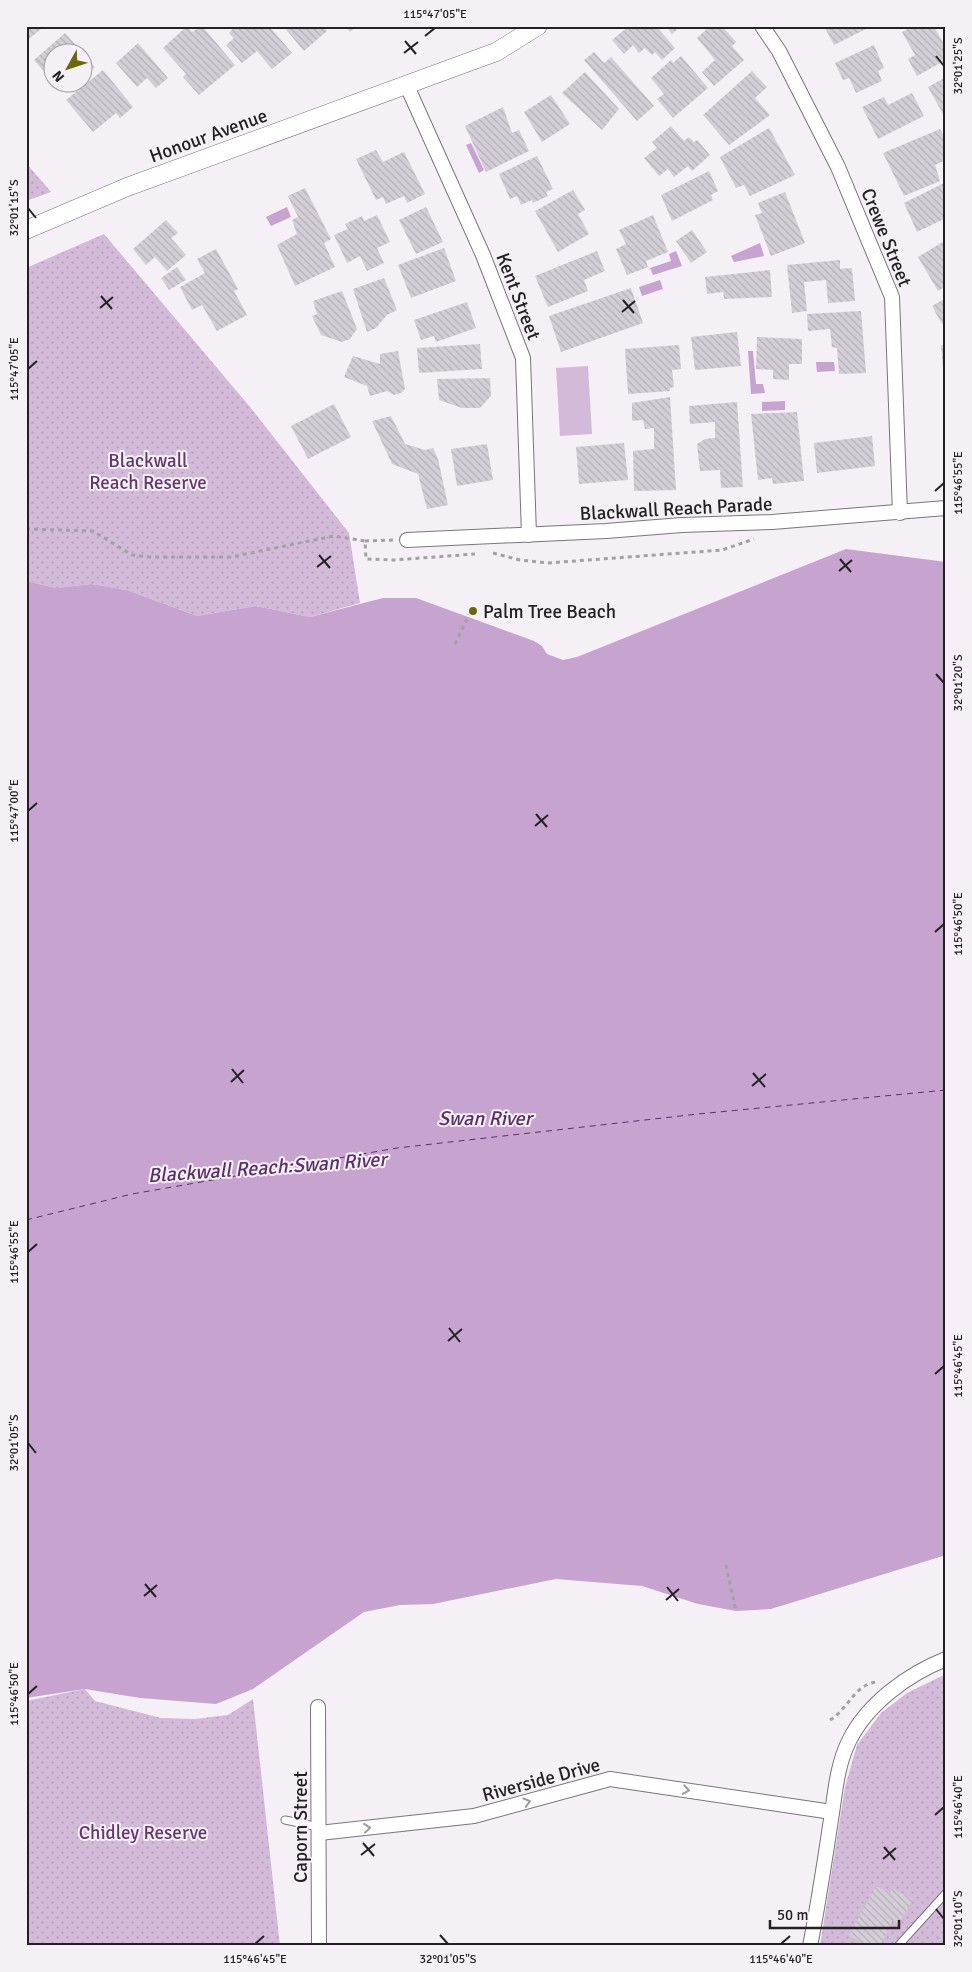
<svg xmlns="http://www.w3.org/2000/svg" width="972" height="1972" viewBox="0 0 972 1972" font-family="Signika,sans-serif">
  <defs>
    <pattern id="green-dots" width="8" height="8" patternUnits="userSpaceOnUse" patternTransform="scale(1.25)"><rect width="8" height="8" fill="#d3bad9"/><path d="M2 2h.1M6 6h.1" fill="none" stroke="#b5a0ba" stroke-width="1.8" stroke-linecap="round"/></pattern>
    <pattern id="building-back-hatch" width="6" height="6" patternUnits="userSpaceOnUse" patternTransform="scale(1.25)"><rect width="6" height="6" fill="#d4ced6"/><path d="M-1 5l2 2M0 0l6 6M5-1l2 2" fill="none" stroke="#b6b1b7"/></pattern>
  </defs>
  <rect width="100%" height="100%" fill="#f5eff6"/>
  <g fill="url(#green-dots)">
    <polygon points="26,163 51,192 26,201"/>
    <polygon points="104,234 250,407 349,533 360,603 310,617 256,606 197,616 127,590 91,584 56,588 26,581 26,268"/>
    <polygon points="946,1674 946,1946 820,1946 845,1787 857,1745 881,1713 907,1693"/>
    <polygon points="85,1689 95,1701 161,1718 195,1719 228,1715 253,1699 280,1946 26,1946 26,1701"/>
  </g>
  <polygon fill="#d3bad9" points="588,366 592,434 560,436 556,368"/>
  <g fill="#c7a3d0">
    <polygon points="471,143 484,170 479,173 466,145"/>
    <polygon points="287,207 291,217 271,226 266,217"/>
    <polygon points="760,243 764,256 734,262 731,256"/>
    <polygon points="676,251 682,266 653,275 650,268 671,261 669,254"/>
    <polygon points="660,280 663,289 642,296 639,287"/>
    <polygon points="748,351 753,351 756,384 763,384 765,393 751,394"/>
    <polygon points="816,362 834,362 835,371 817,372"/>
    <polygon points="785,401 785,410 762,411 762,402"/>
    <polygon points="846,549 946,562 946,1555 771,1609 736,1611 698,1604 642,1586 556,1579 433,1604 400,1605 364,1612 253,1689 216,1704 140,1698 85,1689 26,1698 26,581 56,588 91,584 127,590 197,616 256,606 310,617 383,598 416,598 534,641 542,646 547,654 563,660 577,657"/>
  </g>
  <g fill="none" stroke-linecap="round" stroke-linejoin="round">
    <polyline stroke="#5b2f67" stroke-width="1" stroke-dasharray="6 5" stroke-linecap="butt" points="26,1220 132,1194 397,1148 698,1114 946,1090"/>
  </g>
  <g fill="url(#building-back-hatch)">
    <polygon points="26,26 45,26 26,41"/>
    <polygon points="187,26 192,32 202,26 235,65 199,95 183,77 186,74 163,48"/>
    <polygon points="235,26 269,26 292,53 272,69 257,51 242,63 226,45 234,38 229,33"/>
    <polygon points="283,26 323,26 327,31 304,51"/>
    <polygon points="345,26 356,26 350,32"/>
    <polygon points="629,26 656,26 675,48 662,60 655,52 652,55 645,48 639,53 633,45 624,54 612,40"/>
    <polygon points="666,26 681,26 672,34"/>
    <polygon points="710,26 722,26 736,42 732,46 744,60 714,86 702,72 715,60 697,38"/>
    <polygon points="824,26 864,26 866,29 834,45"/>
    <polygon points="913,26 934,26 946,48 946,60 917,76 908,59 915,55 902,32"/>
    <polygon points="65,33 82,52 52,52 52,81 34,60"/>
    <polygon points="138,43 168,78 156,88 147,78 137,87 116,63"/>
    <polygon points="874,45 884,68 878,71 882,81 856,93 849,78 843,80 835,63"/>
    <polygon points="594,52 604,63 611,57 654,106 637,121 584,60"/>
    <polygon points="82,53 95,67 82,78"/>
    <polygon points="681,56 708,88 673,118 657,99 664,94 651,78 671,60 673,63"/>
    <polygon points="103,70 133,107 120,118 116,113 93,132 66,100"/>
    <polygon points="752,71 767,87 755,98 770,115 729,145 703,115"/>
    <polygon points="585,72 619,109 602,130 562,93"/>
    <polygon points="946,77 946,113 943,114 928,87"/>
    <polygon points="912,93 924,116 878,139 862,107 884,97 888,105"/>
    <polygon points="551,95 570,124 542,142 524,112"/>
    <polygon points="503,107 512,133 519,130 529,151 486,172 465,126"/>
    <polygon points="671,126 684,141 689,137 694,142 697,140 710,155 692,171 688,166 674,177 668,169 659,176 644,158 657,148 652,142"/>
    <polygon points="769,128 795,175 750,196 744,185 736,188 720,157"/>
    <polygon points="940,129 946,140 946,160 935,165 940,181 904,196 883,153"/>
    <polygon points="376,150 383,162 404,152 425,194 407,203 404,196 386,204 383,197 376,200 356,159"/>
    <polygon points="537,156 553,189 546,192 548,196 533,203 532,200 521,205 517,196 510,199 499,174"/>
    <polygon points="709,171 718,191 711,195 713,200 672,221 661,195"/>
    <polygon points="946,182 946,218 917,232 904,203"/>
    <polygon points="305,188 331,239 324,243 335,267 295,286 277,245 297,234 292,220 298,217 288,196"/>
    <polygon points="573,190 585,210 578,214 589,234 558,252 535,211"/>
    <polygon points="785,192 805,243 771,256 755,215 762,213 758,203"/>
    <polygon points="426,207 443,242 416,254 399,220"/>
    <polygon points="377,215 390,242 377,248 384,263 367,271 360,256 347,263 334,235 348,229 345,224 362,216 364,221"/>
    <polygon points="653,215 668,252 646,261 648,267 627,275 616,249 626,244 619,230"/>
    <polygon points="166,220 178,233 171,238 186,255 167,271 155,257 146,265 133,249"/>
    <polygon points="692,230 707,252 691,263 676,241"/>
    <polygon points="946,240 946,286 938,291 918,257"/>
    <polygon points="444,248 456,281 411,298 398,265"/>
    <polygon points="216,249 238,289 234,291 247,315 217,331 202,305 192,310 180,287 205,273 197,259"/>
    <polygon points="597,251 605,271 584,280 588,291 548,307 535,276"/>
    <polygon points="840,260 840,269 852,268 855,301 828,303 826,280 804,282 807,311 792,313 787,265"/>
    <polygon points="177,267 186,280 169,290 161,278"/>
    <polygon points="770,270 772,297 724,299 723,292 707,294 705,277"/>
    <polygon points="384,278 397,310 387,315 376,328 367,332 353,289"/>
    <polygon points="631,288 643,323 561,352 549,316"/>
    <polygon points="342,291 357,329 350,339 342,342 321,335 312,316 317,314 313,301"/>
    <polygon points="946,298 946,322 942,324 932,306"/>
    <polygon points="467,302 476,328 436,342 434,336 421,340 414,320"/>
    <polygon points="861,311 866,373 839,374 837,348 832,347 830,329 808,331 807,314"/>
    <polygon points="737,332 741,366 695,370 691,337"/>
    <polygon points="757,337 802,339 802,364 789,364 789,380 773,379 773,370 756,369"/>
    <polygon points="480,344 482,369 419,373 417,348"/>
    <polygon points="679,345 681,369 672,370 674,387 670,388 670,391 628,394 625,349"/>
    <polygon points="941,345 946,345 946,373 943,369"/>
    <polygon points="398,351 405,389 401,393 394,395 387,391 370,396 367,386 344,377 353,356 380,364 380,354"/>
    <polygon points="490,378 491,396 480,408 462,408 439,400 437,379"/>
    <polygon points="670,397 676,490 634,491 633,451 654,449 654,428 645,429 643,420 632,421 632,403"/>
    <polygon points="737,402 743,487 721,488 720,470 700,471 697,444 705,439 715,438 715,422 690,424 689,406"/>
    <polygon points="334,404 351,437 308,459 291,426"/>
    <polygon points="797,412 804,481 773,484 772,478 758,480 751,414"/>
    <polygon points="391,416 405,444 425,450 433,448 438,459 448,505 427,509 418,474 392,464 372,421"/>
    <polygon points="872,436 875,466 817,473 814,443"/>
    <polygon points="624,443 628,480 579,484 576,447"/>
    <polygon points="487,444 493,480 457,486 451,449"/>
    <polygon points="876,1886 890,1893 892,1888 913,1899 899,1924 893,1920 880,1946 868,1946 849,1935"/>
  </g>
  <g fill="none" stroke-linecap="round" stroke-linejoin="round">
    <g stroke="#7a757b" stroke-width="9">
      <g id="service">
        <polyline points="285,1820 319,1827"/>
        <polyline points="898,1946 946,1893"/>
      </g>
    </g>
    <g stroke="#7a757b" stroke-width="16">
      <g id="minor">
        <polyline points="762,26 779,51 838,167 892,297 900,513"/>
        <polyline points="407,86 483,255 523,358 529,535"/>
        <polyline points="407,540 606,531 682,525 772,522 946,508"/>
        <polyline points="318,1707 319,1946"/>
        <polyline points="319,1833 474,1816 610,1779 832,1812"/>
        <path d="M810,1946c8,-40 14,-80 20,-120 5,-29 6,-59 19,-85 18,-37 59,-67 97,-82"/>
      </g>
    </g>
    <g stroke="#7a757b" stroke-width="19">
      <polyline id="tertiary" points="26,230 127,187 496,52 538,26"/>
    </g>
    <g stroke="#a5a0a5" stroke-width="3" stroke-dasharray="4 4" stroke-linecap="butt">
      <polyline points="26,529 93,531 132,555 150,557 231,557 334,536 365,541 366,559 394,560 475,554"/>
      <polyline points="365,541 394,540"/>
      <polyline points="493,553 520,560 548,563 722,550 754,539"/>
      <polyline points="455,644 471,610"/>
      <polyline points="726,1565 736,1611"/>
      <path d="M830,1720c18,-10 25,-38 49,-38"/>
    </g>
    <use href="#service" stroke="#fff" stroke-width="7"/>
    <use href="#minor" stroke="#fff" stroke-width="14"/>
    <use href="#tertiary" stroke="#fff" stroke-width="18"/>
  </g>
  <defs><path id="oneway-chevron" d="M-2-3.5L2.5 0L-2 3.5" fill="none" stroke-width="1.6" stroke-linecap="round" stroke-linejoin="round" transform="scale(1.25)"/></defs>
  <g stroke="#9c9b9c">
    <use href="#oneway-chevron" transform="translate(686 1790) rotate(9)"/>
    <use href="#oneway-chevron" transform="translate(527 1802) rotate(-16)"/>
    <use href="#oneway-chevron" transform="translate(367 1828) rotate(-6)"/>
  </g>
  <path fill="none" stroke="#232123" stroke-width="2" d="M425,36l10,-8M405,41l11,13M404,53l14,-11M936,56l8,10M28,208l8,10M101,296l11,13M623,300l11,13M100,308l13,-11M622,312l13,-11M28,369l9,-8M935,491l9,-8M319,555l11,13M840,559l11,13M317,567l14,-11M839,571l13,-11M936,674l8,9M28,811l9,-8M536,814l11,13M535,826l13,-11M935,932l9,-8M232,1069l11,14M753,1073l12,14M231,1082l13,-12M752,1086l14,-12M28,1252l9,-8M449,1328l11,14M448,1341l14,-12M935,1374l9,-8M28,1443l8,10M145,1584l11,13M667,1587l11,14M144,1596l13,-11M666,1600l13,-11M28,1694l9,-8M935,1815l9,-8M363,1843l11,13M884,1847l11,13M361,1855l14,-11M883,1859l13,-11M936,1909l8,10M440,1935l8,9M255,1944l9,-8M781,1944l9,-8"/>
  <circle fill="#6a6905" stroke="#f5eff6" stroke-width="2" cx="473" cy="611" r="5"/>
  <g text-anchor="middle" stroke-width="4" stroke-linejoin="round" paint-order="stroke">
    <g font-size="19" fill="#232123" stroke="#f5eff6">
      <text transform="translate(208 135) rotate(-20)" y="7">Honour Avenue</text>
      <text transform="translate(887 237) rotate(68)" y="7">Crewe Street</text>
      <text transform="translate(519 296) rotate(69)" y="7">Kent Street</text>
      <text transform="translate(676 508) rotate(-3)" y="7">Blackwall Reach Parade</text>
      <text transform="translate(541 1779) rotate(-15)" y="7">Riverside Drive</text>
      <text transform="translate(300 1827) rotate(-90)" y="7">Caporn Street</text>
    </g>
    <g font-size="19" fill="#64376f" stroke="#f5eff6">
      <text x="148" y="467">Blackwall<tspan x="148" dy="22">Reach Reserve</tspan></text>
      <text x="143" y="1839">Chidley Reserve</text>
    </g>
    <g font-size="19" fill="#232123" stroke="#f5eff6" text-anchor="start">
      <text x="483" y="618">Palm Tree Beach</text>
    </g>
    <g font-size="20" font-style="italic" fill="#5b2f67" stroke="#f5eff6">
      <text x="485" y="1125">Swan River</text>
      <text transform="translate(267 1167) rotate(-4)" y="7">Blackwall Reach:Swan River</text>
    </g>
  </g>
  <rect width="972" height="1972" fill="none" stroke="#f5eff6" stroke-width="55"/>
  <g transform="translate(68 68) rotate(230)"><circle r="24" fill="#f5eff6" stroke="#a19da2"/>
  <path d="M0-4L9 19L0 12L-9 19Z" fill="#6a6905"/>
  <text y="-8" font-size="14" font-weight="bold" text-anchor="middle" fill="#232123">N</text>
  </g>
  <path d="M770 1920v8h129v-8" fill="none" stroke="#232123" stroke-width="2.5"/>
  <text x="777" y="1920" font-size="15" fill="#232123" stroke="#f5eff6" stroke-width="4" paint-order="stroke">50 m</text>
  <rect x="28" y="28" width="916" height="1916" fill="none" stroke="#232123" stroke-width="2"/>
  <g font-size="12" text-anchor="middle" fill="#232123">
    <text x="435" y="18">115°47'05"E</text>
    <text transform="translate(958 66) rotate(-90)" y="4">32°01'25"S</text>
    <text transform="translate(14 208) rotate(-90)" y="4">32°01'15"S</text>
    <text transform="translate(14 369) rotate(-90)" y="4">115°47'05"E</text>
    <text transform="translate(958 483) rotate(-90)" y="4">115°46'55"E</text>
    <text transform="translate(958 683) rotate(-90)" y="4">32°01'20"S</text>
    <text transform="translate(14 811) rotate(-90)" y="4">115°47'00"E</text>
    <text transform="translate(958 924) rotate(-90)" y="4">115°46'50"E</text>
    <text transform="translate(14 1252) rotate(-90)" y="4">115°46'55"E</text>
    <text transform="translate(958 1366) rotate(-90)" y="4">115°46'45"E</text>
    <text transform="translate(14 1443) rotate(-90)" y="4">32°01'05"S</text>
    <text transform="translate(14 1694) rotate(-90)" y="4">115°46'50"E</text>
    <text transform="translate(958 1807) rotate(-90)" y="4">115°46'40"E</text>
    <text transform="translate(958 1919) rotate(-90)" y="4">32°01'10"S</text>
    <text x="255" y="1963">115°46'45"E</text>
    <text x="448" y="1963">32°01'05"S</text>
    <text x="781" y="1963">115°46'40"E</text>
  </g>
</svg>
